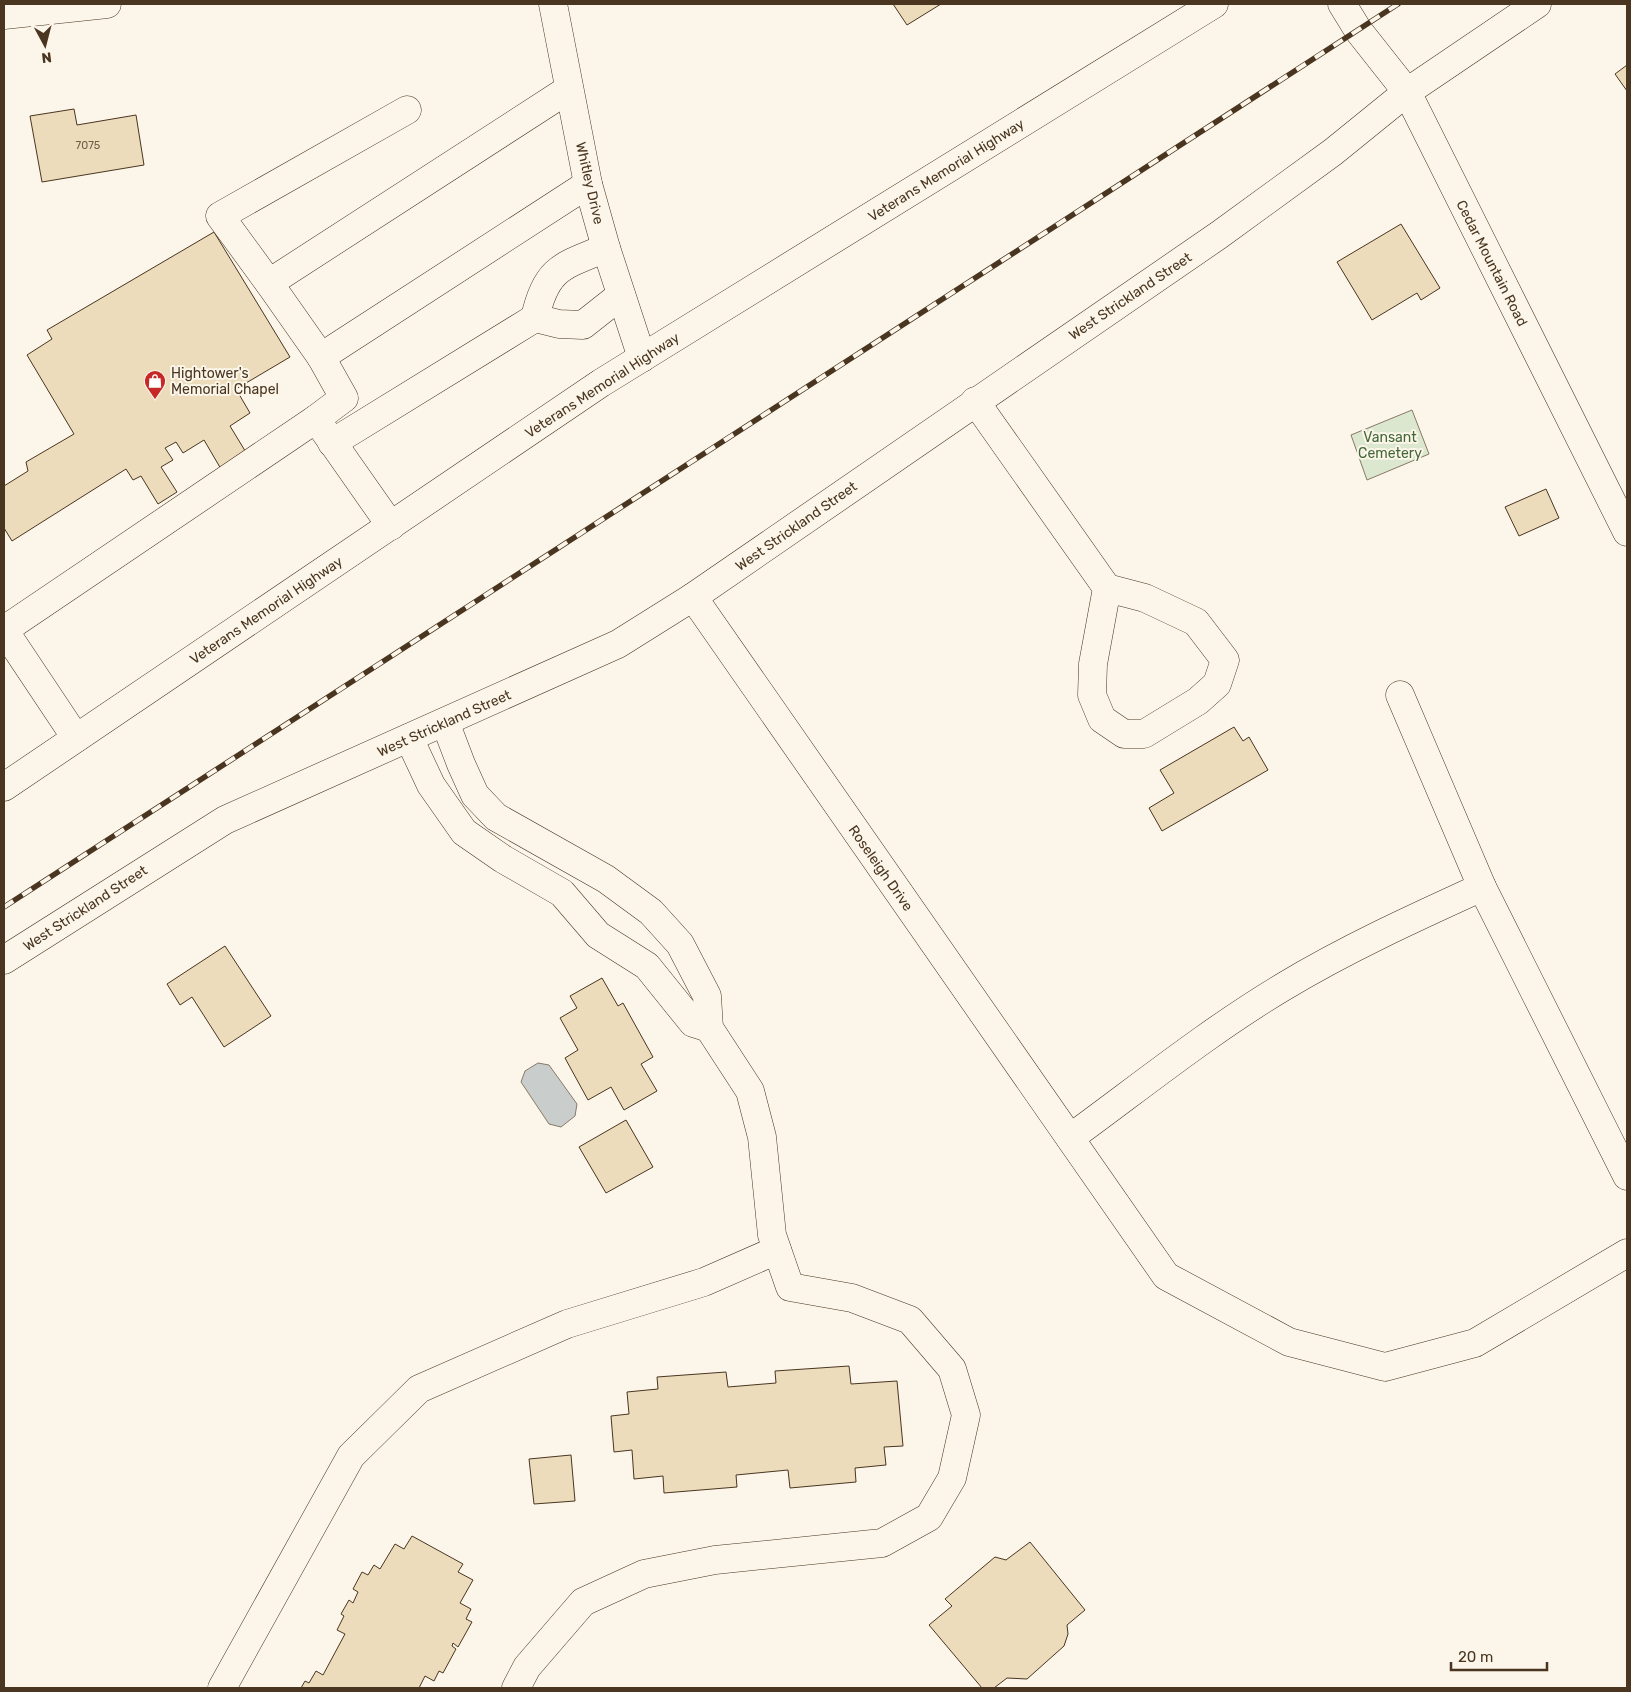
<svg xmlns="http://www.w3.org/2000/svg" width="1631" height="1692" viewBox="0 0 1631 1692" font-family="Rubik,sans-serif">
  <rect width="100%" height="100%" fill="#fbf6e9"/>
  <polygon fill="#dce7d0" stroke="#887966" points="1412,410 1429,454 1367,480 1351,435"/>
  <polygon fill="#c9cecd" stroke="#887966" points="538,1063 549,1065 577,1104 575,1116 561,1127 549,1124 521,1082 525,1071"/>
  <g fill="#ecdcbc" stroke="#4a3520">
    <polygon points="893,4 941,4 907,25"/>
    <polygon points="1627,65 1627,91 1615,74"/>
    <polygon points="74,109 77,125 136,115 144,165 42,182 30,116"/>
    <polygon points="1401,224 1440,288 1421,300 1417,293 1372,320 1337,262"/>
    <polygon points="214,232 290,357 236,389 250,413 230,426 247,454 221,469 204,440 183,453 176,442 165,448 173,460 161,467 177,492 158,504 141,476 133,480 126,469 12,541 4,528 4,486 28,471 26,462 74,434 27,355 52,339 47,330"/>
    <polygon points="1546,489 1559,518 1519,536 1505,507"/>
    <polygon points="1234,727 1243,741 1249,737 1268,770 1162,831 1149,808 1174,793 1160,770"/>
    <polygon points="225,946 271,1016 224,1047 192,997 180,1005 167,984"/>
    <polygon points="602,978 618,1006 623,1003 653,1057 641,1064 657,1091 624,1110 611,1087 588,1100 565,1058 578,1050 560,1018 577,1008 570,996"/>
    <polygon points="626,1120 653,1167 606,1193 579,1147"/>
    <polygon points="849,1366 851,1384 897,1381 903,1446 884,1447 886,1465 855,1468 856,1482 790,1488 788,1470 736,1475 737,1487 664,1493 663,1476 634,1479 632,1450 614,1452 611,1416 629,1414 627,1392 658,1389 657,1377 726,1372 728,1387 776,1383 775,1371"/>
    <polygon points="571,1455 575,1501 534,1504 529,1459"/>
    <polygon points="412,1536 463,1564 458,1572 473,1580 460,1603 471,1609 466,1619 472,1622 458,1647 453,1643 452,1646 456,1649 443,1673 439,1671 434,1681 425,1676 419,1688 301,1688 305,1681 309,1683 316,1671 323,1675 345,1634 337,1630 344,1616 341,1614 349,1600 353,1603 358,1592 353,1589 362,1572 368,1575 374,1565 380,1569 395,1544 404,1549"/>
    <polygon points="1030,1542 1085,1610 1067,1625 1068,1634 1064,1646 1027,1679 1007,1678 994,1688 982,1688 929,1625 952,1606 945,1599 995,1557 1006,1560"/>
  </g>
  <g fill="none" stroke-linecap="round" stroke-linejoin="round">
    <g stroke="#4a3520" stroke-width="29">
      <g id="minor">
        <polyline points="553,4 588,184 606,248 642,358"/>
        <polyline points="1342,4 1358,30 1407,92 1627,532"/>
        <polyline points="4,15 107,4"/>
        <polyline points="269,283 220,216 407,110"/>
        <path d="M535,318c11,-50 27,-52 71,-70"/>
        <polyline points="321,357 269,283 569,89"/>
        <polyline points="975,401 1107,588 1145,598 1196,622 1225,660 1217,684 1198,701 1144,734 1124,734 1102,719 1092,695 1093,664 1107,588"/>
        <polyline points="332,443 535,318 559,324 583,325 621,295"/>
        <polyline points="391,526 316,419 344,398 321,357 588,184"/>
        <polyline points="693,597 1166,1276 1289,1342 1385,1367 1475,1343 1627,1253"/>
        <polyline points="1400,695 1482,887 1627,1176"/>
        <polyline points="445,722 461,764 475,795 496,817 606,879 651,912 680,944 707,996 709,1028 750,1091 762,1137 772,1235 790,1287 852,1298 910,1320 952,1369 966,1415 952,1478 929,1517 882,1543 715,1560 644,1574 583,1602 527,1667 516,1688"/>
        <polyline points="76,738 4,630 316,419"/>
        <polyline points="409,738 431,785 464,832 503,859 562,893 598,935 647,966 693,1023 709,1028"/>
        <polyline points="4,960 225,820 618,644 693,597 1219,235 1333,152 1407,92 1537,4"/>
        <path d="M1070,1138c70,-51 138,-106 213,-151 63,-38 131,-69 199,-100"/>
        <polyline points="222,1688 351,1456 419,1389 567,1324 704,1282 777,1250"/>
      </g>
    </g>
    <g stroke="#4a3520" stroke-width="29">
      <polyline id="major" points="4,787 601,383 1214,4"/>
    </g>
    <use href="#minor" stroke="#fbf6e9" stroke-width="28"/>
    <use href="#major" stroke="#fbf6e9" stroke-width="28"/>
    <g stroke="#4a3520" stroke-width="5.5">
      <polyline id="rail" points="4,907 1398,4"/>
    </g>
    <use href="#rail" stroke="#fbf6e9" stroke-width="4" stroke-dasharray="11" stroke-linecap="butt"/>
  </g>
  <defs>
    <g id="shop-pin" transform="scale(1.125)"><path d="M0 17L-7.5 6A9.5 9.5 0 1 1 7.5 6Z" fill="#c62828" stroke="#fbf6e9"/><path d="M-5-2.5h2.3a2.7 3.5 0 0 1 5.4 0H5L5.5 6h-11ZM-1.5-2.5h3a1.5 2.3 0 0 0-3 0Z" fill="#fff"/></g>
  </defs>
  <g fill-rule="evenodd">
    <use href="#shop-pin" x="155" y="381"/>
  </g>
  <g text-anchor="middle" stroke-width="4" stroke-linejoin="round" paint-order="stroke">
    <g font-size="11" fill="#725f47">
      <text x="88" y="149">7075</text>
    </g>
    <g font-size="14" fill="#4a3520" stroke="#fbf6e9">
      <text transform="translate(946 170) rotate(-32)" y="5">Veterans Memorial Highway</text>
      <text transform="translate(590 183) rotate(77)" y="5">Whitley Drive</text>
      <text transform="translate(1492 263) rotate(63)" y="5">Cedar Mountain Road</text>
      <text transform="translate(1130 296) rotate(-34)" y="5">West Strickland Street</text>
      <text transform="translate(602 385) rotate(-33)" y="5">Veterans Memorial Highway</text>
      <text transform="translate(796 526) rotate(-35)" y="5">West Strickland Street</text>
      <text transform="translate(266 610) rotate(-34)" y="5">Veterans Memorial Highway</text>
      <text transform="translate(444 723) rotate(-24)" y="5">West Strickland Street</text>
      <text transform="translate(881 868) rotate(55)" y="5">Roseleigh Drive</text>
      <text transform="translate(85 908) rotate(-33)" y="5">West Strickland Street</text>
    </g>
    <g font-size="14" fill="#4a3520" stroke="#fbf6e9" text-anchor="start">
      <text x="171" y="378">Hightower's<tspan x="171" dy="16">Memorial Chapel</tspan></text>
    </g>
    <g font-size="14" fill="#436837" stroke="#fbf6e9">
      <text x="1390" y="442">Vansant<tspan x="1390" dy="16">Cemetery</tspan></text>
    </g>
  </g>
  <rect width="1631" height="1692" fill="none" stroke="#4a3520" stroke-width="10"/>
  <g transform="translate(45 45) rotate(173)" stroke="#fbf6e9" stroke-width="4" paint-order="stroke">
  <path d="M0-4L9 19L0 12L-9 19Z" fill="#4a3520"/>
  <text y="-8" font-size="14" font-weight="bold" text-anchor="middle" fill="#4a3520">N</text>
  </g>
  <path d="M1451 1662v8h96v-8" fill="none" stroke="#4a3520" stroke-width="2.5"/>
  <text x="1458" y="1662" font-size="15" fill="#4a3520" stroke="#fbf6e9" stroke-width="4" paint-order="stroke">20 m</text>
</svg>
